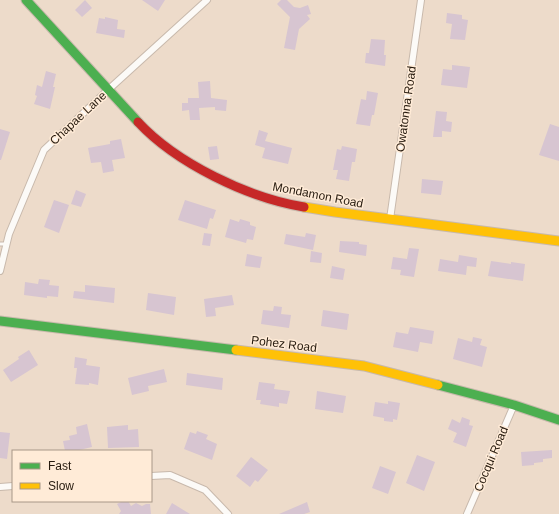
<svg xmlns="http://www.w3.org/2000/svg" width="559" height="514" viewBox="0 0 559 514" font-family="Helvetica,sans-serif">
  <rect width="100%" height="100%" fill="#eddbca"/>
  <g fill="#d7c5d1">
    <polygon points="85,0 92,8 82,17 75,10"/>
    <polygon points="142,0 165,0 158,11"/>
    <polygon points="281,0 287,0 294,7 300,8 308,5 311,14 307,15 310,19 299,29 295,50 284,48 290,17 277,4"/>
    <polygon points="447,13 462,15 462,19 468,20 465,40 450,39 452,24 446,23"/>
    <polygon points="105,17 118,20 117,29 125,30 124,38 96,33 99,18 105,19"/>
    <polygon points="371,39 385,40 384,55 386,55 385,66 365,63 366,53 369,53"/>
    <polygon points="452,65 470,67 467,88 441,85 443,69 452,70"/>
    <polygon points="46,71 56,74 53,87 55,87 50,109 34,104 37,96 35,95 37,85 42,87"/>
    <polygon points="210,81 211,98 227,100 226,111 215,110 215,107 199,108 200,120 190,120 189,110 182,111 182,103 188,103 188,98 199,98 198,82"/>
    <polygon points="367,91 378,93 374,115 372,115 370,126 356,124 361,99 366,100"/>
    <polygon points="436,111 447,112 446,121 452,122 451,132 442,131 442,137 433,137"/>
    <polygon points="550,124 559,127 559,161 539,155"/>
    <polygon points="0,129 10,132 1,160 0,160"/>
    <polygon points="259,130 268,133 265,141 292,148 288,164 262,158 265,148 255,145"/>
    <polygon points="121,139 125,158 112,160 114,171 103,173 101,162 91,163 88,148 110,144 110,141"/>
    <polygon points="217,146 219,159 210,160 208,147"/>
    <polygon points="342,146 357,149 355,162 352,162 349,181 336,179 338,170 333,170 337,149 341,150"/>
    <polygon points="422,179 443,181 441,195 421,193"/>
    <polygon points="76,190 86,194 81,207 71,204"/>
    <polygon points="54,200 69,205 59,233 44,227"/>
    <polygon points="185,200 216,210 213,219 210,218 207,229 178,220"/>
    <polygon points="230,219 239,222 240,219 250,222 250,225 256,227 253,240 247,239 246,243 225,237"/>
    <polygon points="204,233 212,234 210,246 202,245"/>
    <polygon points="306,233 316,235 313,250 284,244 286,234 305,237"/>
    <polygon points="340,241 359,242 359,244 367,245 366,256 339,252"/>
    <polygon points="409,248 419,249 414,277 400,275 401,270 391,269 393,257 407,259"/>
    <polygon points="311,251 322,253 321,263 310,262"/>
    <polygon points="247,254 262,257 260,268 245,266"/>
    <polygon points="459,255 477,258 476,267 467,266 466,275 438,271 440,259 458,262"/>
    <polygon points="491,261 511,264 511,262 525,264 523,281 488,276"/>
    <polygon points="332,266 345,269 343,280 330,278"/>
    <polygon points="39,279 50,280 49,285 59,286 58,297 47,296 47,298 24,295 25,282 38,284"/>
    <polygon points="85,285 115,288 114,303 73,298 74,291 85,292"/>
    <polygon points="148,293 176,297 174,315 146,310"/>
    <polygon points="232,295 234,305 215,308 216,316 206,317 204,299"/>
    <polygon points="274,306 282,307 281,314 291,315 289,328 261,324 263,310 273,311"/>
    <polygon points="323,310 349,314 347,330 321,326"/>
    <polygon points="410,327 434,331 432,344 420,342 418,352 393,347 396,332 408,334"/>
    <polygon points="473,337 482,339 480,345 487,347 482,367 453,359 458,338 472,342"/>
    <polygon points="29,350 38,365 11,382 3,370 19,359 18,357"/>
    <polygon points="75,357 87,359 86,365 100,367 98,385 89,383 89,385 75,384 77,368 74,368"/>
    <polygon points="164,369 167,382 148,386 149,391 132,395 128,378"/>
    <polygon points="187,373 223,378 222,390 186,385"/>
    <polygon points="259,382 275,384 274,389 290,391 287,404 279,403 279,407 260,404 261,400 256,400"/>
    <polygon points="317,391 346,396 343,413 315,409"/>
    <polygon points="388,401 400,403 397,420 393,419 393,422 384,421 384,418 373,416 375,402 388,404"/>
    <polygon points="462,417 470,420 469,425 473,426 466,447 453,442 457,433 448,429 452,419 460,423"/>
    <polygon points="87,424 92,447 75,451 65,451 63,441 70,440 69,436 77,434 76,427"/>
    <polygon points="128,425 128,430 138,429 139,447 108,448 107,427"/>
    <polygon points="197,431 208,435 206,439 217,444 212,460 184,449 190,432 196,434"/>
    <polygon points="0,432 10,433 7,459 0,458"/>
    <polygon points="552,450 552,458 543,459 543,462 534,463 534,465 522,466 521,452"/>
    <polygon points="417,455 435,462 424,491 406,483"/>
    <polygon points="251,457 268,470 258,482 255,480 250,487 236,476"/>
    <polygon points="380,466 396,472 388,494 372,488"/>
    <polygon points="123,501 128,501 131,506 136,503 142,506 146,504 150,504 151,514 119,514 121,511 117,504"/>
    <polygon points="307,502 310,512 304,514 279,514"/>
    <polygon points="172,503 190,514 166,514"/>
  </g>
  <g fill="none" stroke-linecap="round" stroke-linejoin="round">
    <g stroke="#c8b9ac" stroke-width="5">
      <polyline id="lane" points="0,244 7,244"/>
    </g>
    <g stroke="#c8b9ac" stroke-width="8">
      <g id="street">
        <polyline points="390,219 421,0"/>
        <polyline points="0,271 9,234 44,150 108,90 207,0"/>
        <polyline points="151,476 170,475 205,490 228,514"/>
        <polyline points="0,487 13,486"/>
        <polyline points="467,514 514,405"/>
      </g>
    </g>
    <g stroke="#c8b9ac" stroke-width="11">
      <g id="fast">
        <polyline points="26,0 138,122"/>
        <polyline points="0,321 236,350"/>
        <polyline points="438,385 514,405 559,420"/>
      </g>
    </g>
    <g stroke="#c8b9ac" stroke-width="11">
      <g id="slow">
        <polyline points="304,207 335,212 559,241"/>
        <polyline points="236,350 364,366 438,385"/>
      </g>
    </g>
    <g stroke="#c8b9ac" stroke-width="11">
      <path id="jam" d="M138,122c38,41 110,76 166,85"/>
    </g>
    <use href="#lane" stroke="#fcfaf7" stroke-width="3"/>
    <use href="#street" stroke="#fcfaf7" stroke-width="6"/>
    <use href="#fast" stroke="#4caf50" stroke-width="9"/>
    <use href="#slow" stroke="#ffc107" stroke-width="9"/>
    <use href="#jam" stroke="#c62828" stroke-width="9"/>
  </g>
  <g text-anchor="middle" stroke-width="3" stroke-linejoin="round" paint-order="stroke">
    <g font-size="12" fill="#261a0e" stroke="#ffebd7">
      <text transform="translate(406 109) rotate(-82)" y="4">Owatonna Road</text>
      <text transform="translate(78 118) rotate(-43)" y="4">Chapae Lane</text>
      <text transform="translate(318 195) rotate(11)" y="4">Mondamon Road</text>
      <text transform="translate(284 344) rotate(7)" y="4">Pohez Road</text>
      <text transform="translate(491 459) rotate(-67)" y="4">Cocqui Road</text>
    </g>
  </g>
  <rect x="12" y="450" width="140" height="52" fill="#ffebd7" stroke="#a89787"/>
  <rect x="20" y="463" width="20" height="6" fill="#4caf50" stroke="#a89787"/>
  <text x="48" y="470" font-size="12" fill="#261a0e">Fast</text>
  <rect x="20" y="483" width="20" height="6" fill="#ffc107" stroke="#a89787"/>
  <text x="48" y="490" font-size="12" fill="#261a0e">Slow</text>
</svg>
